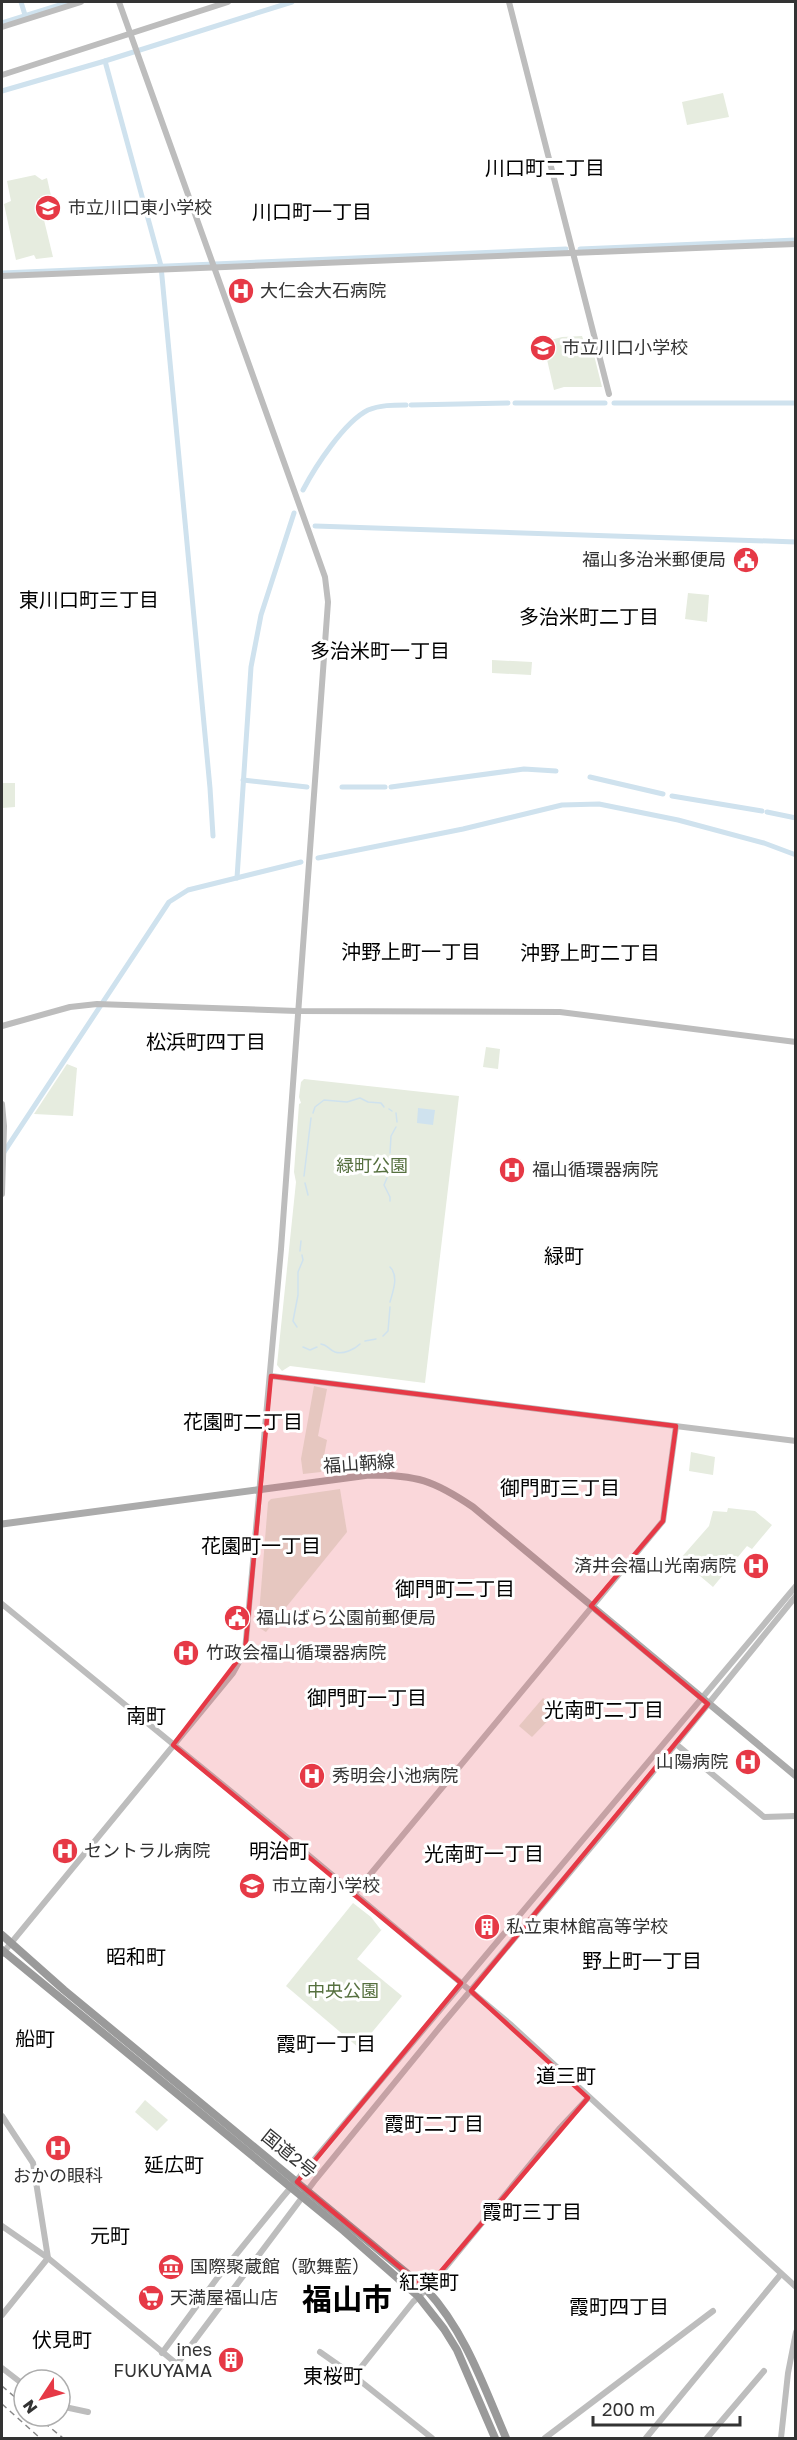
<svg xmlns="http://www.w3.org/2000/svg" width="797" height="2440" viewBox="0 0 797 2440" font-family="'Golos Text','Noto Sans JP',sans-serif">
  <rect width="100%" height="100%" fill="#fff"/>
  <g fill="#e6ecdf">
    <polygon points="723,93 729,117 687,125 682,102"/>
    <polygon points="35,175 42,180 47,178 56,218 44,220 53,257 36,259 34,255 16,260 4,204 11,201 7,181"/>
    <polygon points="582,336 584,342 588,341 592,347 602,387 564,387 554,390 543,342 562,337"/>
    <polygon points="688,593 709,595 707,622 685,619"/>
    <polygon points="492,660 532,662 531,675 492,673"/>
    <polygon points="2,783 15,783 15,807 2,808"/>
    <polygon points="486,1047 500,1049 498,1069 483,1067"/>
    <polygon points="67,1064 77,1068 73,1116 34,1114"/>
    <polygon points="304,1079 459,1096 425,1383 290,1366 282,1371 277,1365 296,1182 294,1172 299,1104 301,1103 299,1097 301,1082"/>
    <polygon points="314,1386 327,1389 318,1436 327,1440 321,1472 303,1474 301,1459"/>
    <polygon points="691,1452 715,1457 713,1475 689,1471"/>
    <polygon points="340,1489 347,1532 266,1632 258,1627 268,1502 271,1499"/>
    <polygon points="728,1508 755,1511 772,1525 752,1549 747,1546 713,1587 680,1559 709,1526 713,1511 727,1512"/>
    <polygon points="543,1698 558,1710 532,1737 519,1726"/>
    <polygon points="353,1903 371,1917 381,1930 383,1928 357,1959 402,1996 359,2048 286,1986"/>
    <polygon points="145,2100 168,2120 157,2131 135,2112"/>
  </g>
  <polygon fill="#cfe2ee" points="418,1108 435,1110 433,1125 417,1123"/>
  <g fill="none" stroke-linecap="round" stroke-linejoin="round">
    <g stroke="#cfe2ee" stroke-width="1.5">
      <polyline points="389,1109 392,1111"/>
      <polyline points="313,1113 315,1107 324,1100 347,1102 360,1098 368,1102 381,1103 384,1107"/>
      <polyline points="396,1113 397,1122"/>
      <polyline points="390,1153 391,1136 396,1127"/>
      <polyline points="387,1173 389,1158"/>
      <polyline points="304,1176 311,1118"/>
      <polyline points="387,1178 384,1185 390,1197 390,1201"/>
      <polyline points="305,1183 308,1195"/>
      <polyline points="300,1251 301,1241"/>
      <path d="M390,1267c9,9 3,24 0,35"/>
      <polyline points="297,1327 293,1321 298,1295 298,1272 303,1260 302,1255"/>
      <polyline points="383,1336 388,1331 390,1307"/>
      <polyline points="365,1341 376,1339"/>
      <path d="M321,1344c7,1 7,5 14,8 8,3 20,-3 25,-8"/>
      <polyline points="303,1347 310,1350 317,1347"/>
    </g>
    <g stroke="#cfe2ee" stroke-width="5">
      <polyline points="21,2 25,15"/>
      <polyline points="2,23 69,2"/>
      <polyline points="105,61 161,266 210,788 213,836"/>
      <polyline points="2,91 105,61 292,2"/>
      <polyline points="580,249 796,240"/>
      <polyline points="2,273 566,249"/>
      <polyline points="515,403 605,403"/>
      <polyline points="614,403 796,403"/>
      <polyline points="411,405 508,403"/>
      <path d="M303,490c12,-23 41,-68 65,-80 12,-5 25,-5 38,-5"/>
      <polyline points="315,526 796,542"/>
      <polyline points="590,777 663,794"/>
      <polyline points="243,780 307,787"/>
      <polyline points="342,787 385,787"/>
      <polyline points="391,787 524,769 556,771"/>
      <polyline points="672,796 762,811"/>
      <polyline points="767,812 796,818"/>
      <polyline points="318,858 463,829 562,805 599,804 678,820 764,843 796,855"/>
      <polyline points="237,878 251,667 261,615 294,513"/>
      <polyline points="2,1155 169,902 188,890 301,862"/>
    </g>
    <g stroke="#bdbdbd" stroke-width="6">
      <polyline points="509,2 609,394"/>
      <polyline points="2,27 81,2"/>
      <polyline points="2,75 228,2"/>
      <polyline points="2,276 796,244"/>
      <polyline points="2,1026 70,1007 97,1004 297,1011 560,1012 796,1042"/>
      <polyline points="2,1104 4,1126 2,1194"/>
      <polyline points="271,1376 796,1441"/>
      <polyline points="2,1604 300,1848 510,2024 796,2287"/>
      <polyline points="676,1744 764,1817 796,1816"/>
      <polyline points="354,1894 663,1521 676,1426"/>
      <polyline points="2,1954 233,1673 245,1651 281,1249 328,602 325,577 309,532 119,2"/>
      <polyline points="2,2116 33,2163 48,2258 2,2315"/>
      <polyline points="2,2226 48,2258 177,2364 316,2179 440,2027 618,1815 796,1596"/>
      <polyline points="320,2352 354,2376 432,2438"/>
      <polyline points="162,2353 218,2277 282,2198 796,1586"/>
      <polyline points="2,2368 24,2385"/>
      <polyline points="354,2376 413,2302 431,2285 560,2128 588,2098"/>
      <polyline points="60,2406 88,2412"/>
      <polyline points="545,2438 713,2311"/>
      <polyline points="646,2438 781,2274"/>
      <polyline points="707,2438 764,2371"/>
      <polyline points="781,2438 788,2373 796,2332"/>
    </g>
    <path stroke="#ababab" stroke-width="7" d="M2,1524l367,-49c48,0 64,5 104,32l323,269"/>
    <g stroke="#9a9a9a" stroke-width="8">
      <path d="M2,1935l62,55 362,299c39,42 58,98 80,149"/>
      <polyline points="2,1950 344,2231 418,2296 444,2329 457,2350 495,2438"/>
    </g>
    <g stroke="#888" stroke-width="1.5" stroke-dasharray="6 4.5" stroke-linecap="butt">
      <polyline points="2,2386 24,2405"/>
      <polyline points="2,2404 40,2438"/>
      <polyline points="36,2416 63,2438"/>
    </g>
  </g>
  <path fill="#e63946" fill-opacity="0.2" stroke="#e63946" stroke-width="4.5" stroke-linejoin="round" d="M271,1376l405,50 -13,95 -72,85 117,98 -237,287 117,107 -162,191 -129,-107 164,-199 -288,-238 72,-94z"/>
  <defs>
    <g id="school-disc" transform="scale(1.35)"><circle r="9.5" fill="#e63946" stroke="#fff"/><path d="M0-5L7-2L0 1L-7-2ZM-4 1L0 2.5L4 1V4Q0 6-4 4Z" fill="#fff"/></g>
    <g id="hospital-disc" transform="scale(1.35)"><circle r="9.5" fill="#e63946" stroke="#fff"/><path d="M-5-5h3v3.5h4V-5h3V5h-3V1.5h-4V5h-3Z" fill="#fff"/></g>
    <g id="civic-disc" transform="scale(1.35)"><circle r="9.5" fill="#e63946" stroke="#fff"/><path d="M-.6-6.5H3V-4.5H.6V-3L4-1V1h2V6H-6V1h2V-1L-.6-3ZM-1.2 2.5V6h2.4V2.5Z" fill="#fff"/></g>
    <g id="building-disc" transform="scale(1.35)"><circle r="9.5" fill="#e63946" stroke="#fff"/><path d="M-4-6H4V6H1V3H-1V6H-4ZM-2.5-4.3h1.7v1.8h-1.7ZM.8-4.3h1.7v1.8H.8ZM-2.5-1h1.7V.8h-1.7ZM.8-1h1.7V.8H.8Z" fill="#fff"/></g>
    <g id="museum-disc" transform="scale(1.35)"><circle r="9.5" fill="#e63946" stroke="#fff"/><path d="M0-6L6-3V-2H-6V-3ZM-5-1h2V3h-2ZM-1-1h2V3h-2ZM3-1h2V3H3ZM-6 4H6V6H-6Z" fill="#fff"/></g>
    <g id="supermarket-disc" transform="scale(1.35)"><circle r="9.5" fill="#e63946" stroke="#fff"/><path d="M-6-5.5h2.5l.6 2H6L4.5 2H-2.5L-4.4-4H-6ZM-1.5 3.2a1.3 1.3 0 1 0 .1 0ZM3 3.2a1.3 1.3 0 1 0 .1 0Z" fill="#fff"/></g>
  </defs>
  <g fill-rule="evenodd">
    <use href="#school-disc" x="48" y="208"/>
    <use href="#hospital-disc" x="241" y="291"/>
    <use href="#school-disc" x="543" y="348"/>
    <use href="#civic-disc" x="746" y="560"/>
    <use href="#hospital-disc" x="512" y="1170"/>
    <use href="#hospital-disc" x="756" y="1566"/>
    <use href="#civic-disc" x="237" y="1618"/>
    <use href="#hospital-disc" x="186" y="1653"/>
    <use href="#hospital-disc" x="748" y="1762"/>
    <use href="#hospital-disc" x="312" y="1776"/>
    <use href="#hospital-disc" x="65" y="1851"/>
    <use href="#school-disc" x="252" y="1886"/>
    <use href="#building-disc" x="487" y="1927"/>
    <use href="#hospital-disc" x="58" y="2148"/>
    <use href="#museum-disc" x="171" y="2267"/>
    <use href="#supermarket-disc" x="151" y="2298"/>
    <use href="#building-disc" x="231" y="2360"/>
  </g>
  <g text-anchor="middle" stroke-width="6" stroke-linejoin="round" paint-order="stroke">
    <g font-size="18" fill="#333" stroke="#fff" text-anchor="start">
      <text x="68" y="214">市立川口東小学校</text>
      <text x="260" y="297">大仁会大石病院</text>
      <text x="562" y="354">市立川口小学校</text>
      <text x="726" y="566" text-anchor="end">福山多治米郵便局</text>
      <text x="532" y="1176">福山循環器病院</text>
      <text x="736" y="1572" text-anchor="end">済井会福山光南病院</text>
      <text x="256" y="1624">福山ばら公園前郵便局</text>
      <text x="206" y="1659">竹政会福山循環器病院</text>
      <text x="728" y="1768" text-anchor="end">山陽病院</text>
      <text x="332" y="1782">秀明会小池病院</text>
      <text x="84" y="1857">セントラル病院</text>
      <text x="272" y="1892">市立南小学校</text>
      <text x="506" y="1933">私立東林館高等学校</text>
      <text x="58" y="2182" text-anchor="middle">おかの眼科</text>
      <text x="190" y="2273">国際聚蔵館（歌舞藍）</text>
      <text x="170" y="2304">天満屋福山店</text>
      <text x="212" y="2356" text-anchor="end">ines<tspan x="212" dy="21">FUKUYAMA</tspan></text>
    </g>
    <g font-size="18" fill="#56703f" stroke="#fff">
      <text x="372" y="1172">緑町公園</text>
      <text x="343" y="1997">中央公園</text>
    </g>
    <g font-size="18" fill="#333" stroke="#fff">
      <text transform="translate(359 1464) rotate(-4)" y="6">福山鞆線</text>
      <text transform="translate(289 2154) rotate(39)" y="6">国道2号</text>
    </g>
    <g font-size="20" fill="#000" stroke="#fff">
      <text x="545" y="175">川口町二丁目</text>
      <text x="312" y="219">川口町一丁目</text>
      <text x="89" y="607">東川口町三丁目</text>
      <text x="589" y="624">多治米町二丁目</text>
      <text x="380" y="658">多治米町一丁目</text>
      <text x="411" y="959">沖野上町一丁目</text>
      <text x="590" y="960">沖野上町二丁目</text>
      <text x="206" y="1049">松浜町四丁目</text>
      <text x="564" y="1263">緑町</text>
      <text x="243" y="1429">花園町二丁目</text>
      <text x="560" y="1495">御門町三丁目</text>
      <text x="261" y="1553">花園町一丁目</text>
      <text x="455" y="1596">御門町二丁目</text>
      <text x="367" y="1705">御門町一丁目</text>
      <text x="604" y="1717">光南町二丁目</text>
      <text x="146" y="1723">南町</text>
      <text x="279" y="1858">明治町</text>
      <text x="484" y="1861">光南町一丁目</text>
      <text x="136" y="1964">昭和町</text>
      <text x="642" y="1968">野上町一丁目</text>
      <text x="35" y="2046">船町</text>
      <text x="326" y="2051">霞町一丁目</text>
      <text x="566" y="2083">道三町</text>
      <text x="434" y="2131">霞町二丁目</text>
      <text x="174" y="2172">延広町</text>
      <text x="532" y="2219">霞町三丁目</text>
      <text x="110" y="2243">元町</text>
      <text x="429" y="2289">紅葉町</text>
      <text x="619" y="2314">霞町四丁目</text>
      <text x="62" y="2347">伏見町</text>
      <text x="333" y="2383">東桜町</text>
    </g>
    <g font-size="30" font-weight="bold" fill="#000" stroke="#fff">
      <text x="347" y="2310">福山市</text>
    </g>
  </g>
  <rect width="797" height="2440" fill="none" stroke="#333333" stroke-width="6"/>
  <g transform="translate(42 2398) rotate(234)"><circle r="28" fill="#ffffff" stroke="#adadad" stroke-width="1.5"/>
  <path d="M0-4.5L10 22L0 15L-10 22Z" fill="#e63946"/>
  <text y="-9" font-size="16" font-weight="bold" text-anchor="middle" fill="#333333">N</text>
  </g>
  <path d="M593 2416v9h147v-9" fill="none" stroke="#333333" stroke-width="3"/>
  <text x="602" y="2416" font-size="18" fill="#333333" stroke="#ffffff" stroke-width="4.5" paint-order="stroke">200 m</text>
</svg>
